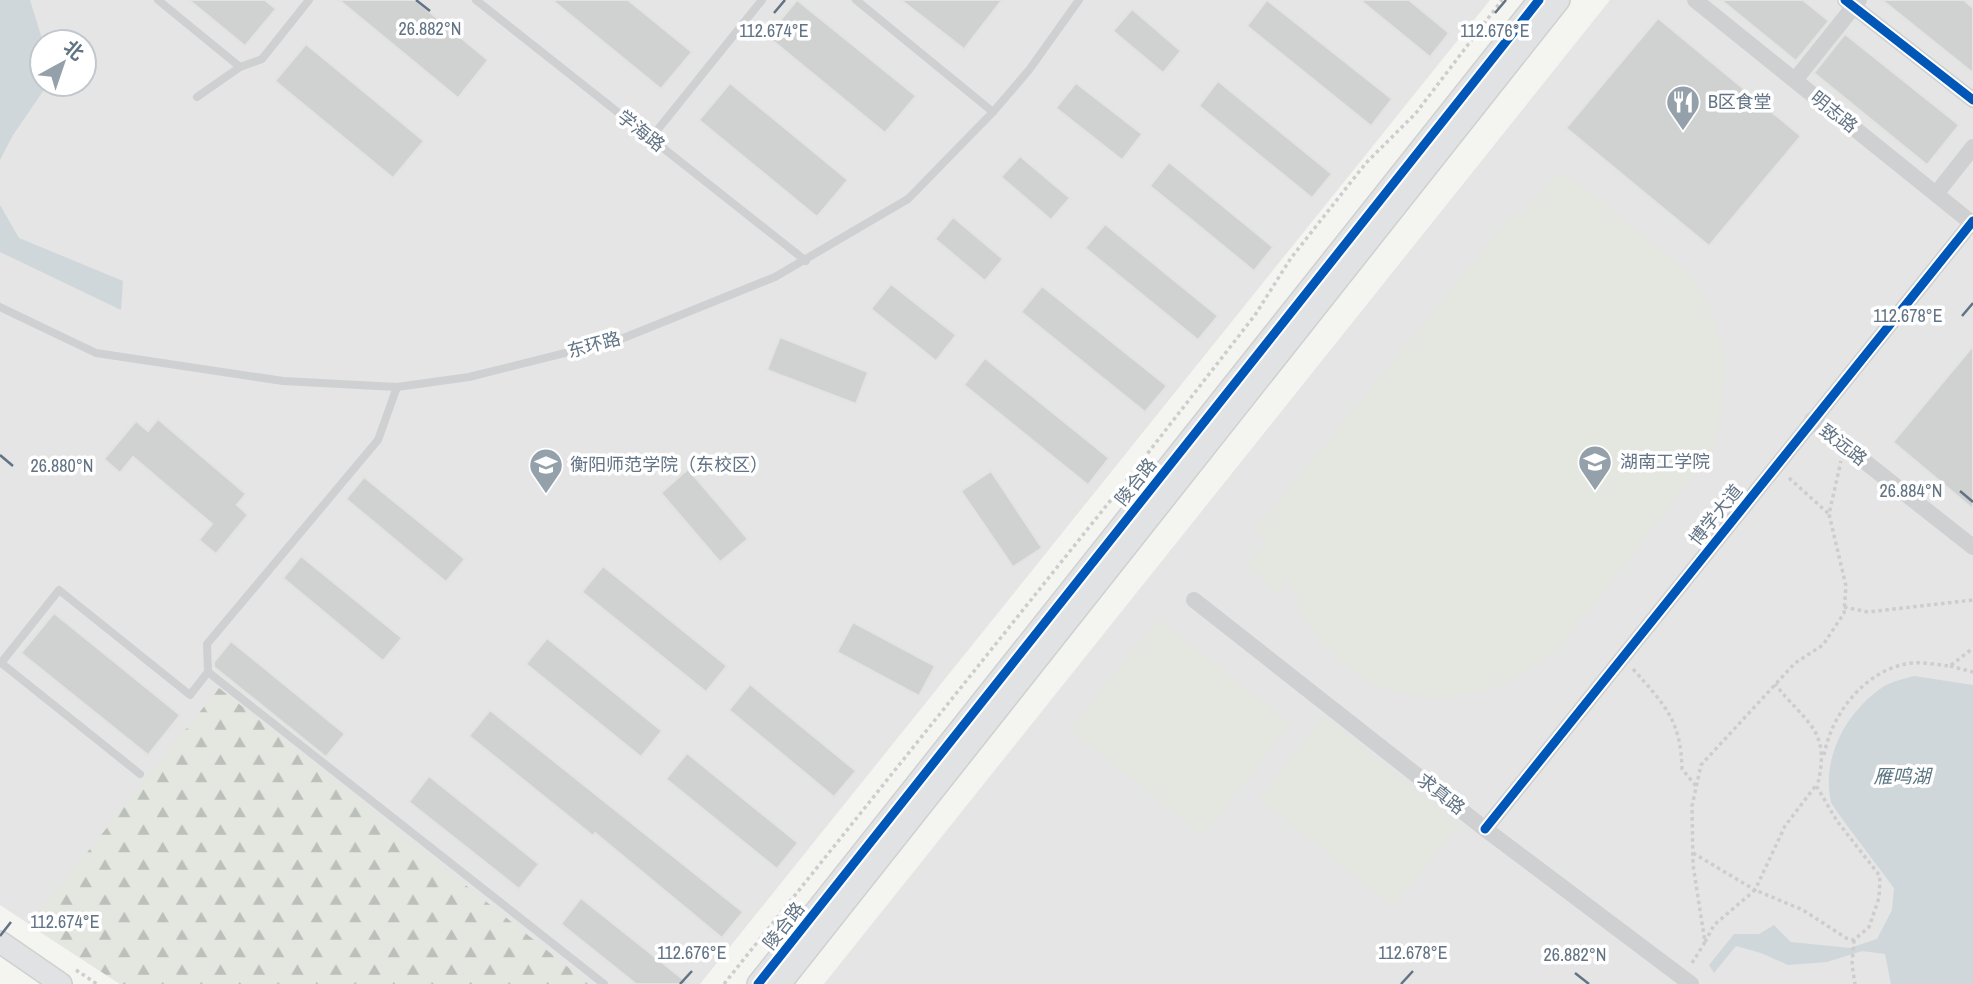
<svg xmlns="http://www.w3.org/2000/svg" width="1973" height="984" viewBox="0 0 1973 984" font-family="'Archivo Narrow','Noto Sans SC',sans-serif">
  <defs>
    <pattern id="forest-firs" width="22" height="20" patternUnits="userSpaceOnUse" patternTransform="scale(1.75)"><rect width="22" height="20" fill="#e3e7df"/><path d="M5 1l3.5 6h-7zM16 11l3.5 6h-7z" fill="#bbc0ba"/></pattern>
  </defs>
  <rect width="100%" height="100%" fill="#f4f4f1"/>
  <g fill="#e4e5e4" fill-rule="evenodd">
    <path d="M0,0h1490l-790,984h-580l-120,-79zM42,42h42v42h-42z"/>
    <polygon points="1610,0 1973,0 1973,984 824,984"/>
  </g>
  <polygon fill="url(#forest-firs)" points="219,688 589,984 120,984 29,925"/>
  <g fill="#e3e7df">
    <polygon points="1554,175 1576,181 1687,272 1712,312 1727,369 1714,450 1557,650 1494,689 1431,699 1376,687 1340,662 1306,622 1288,578 1276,593 1247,566 1267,542 1256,529 1515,212 1522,218"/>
    <polygon points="1158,619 1290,724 1203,835 1070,730"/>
    <polygon points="1324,717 1458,825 1393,906 1259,798"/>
  </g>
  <g fill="#cfd7da">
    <polygon points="0,0 30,0 43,42 42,84 48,84 13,135 0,160"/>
    <polygon points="0,205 19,238 123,281 121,310 0,252"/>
    <path d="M1914,676l59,9v299h-82l-6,-30 -23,-3 -35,11 -39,3 -27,-12 -25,-7 -22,27 -5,-8 25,-31h25l15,-9 17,17 59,6 27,-9 15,-29 2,-22c-9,-13 -62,-81 -63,-86 -10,-45 16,-91 52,-115 9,-6 21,-8 31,-11z"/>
  </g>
  <g fill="#d0d1d1" stroke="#e3e3e1" stroke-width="2">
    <polygon points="189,0 265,0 276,9 245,46"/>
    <polygon points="339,0 415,0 488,60 458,98"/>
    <polygon points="552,0 628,0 692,52 661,89"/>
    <polygon points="797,0 916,96 885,133 767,36"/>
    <polygon points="901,0 1002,0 964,49"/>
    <polygon points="1267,0 1392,99 1371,126 1247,26"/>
    <polygon points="1360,0 1409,0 1449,33 1430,57"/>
    <polygon points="1721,0 1803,0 1829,21 1796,61"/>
    <polygon points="1882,0 1964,0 1973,8 1973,73"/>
    <polygon points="1132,9 1181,51 1163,73 1113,31"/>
    <polygon points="1658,18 1801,136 1709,246 1566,128"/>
    <polygon points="1845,34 1959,125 1927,165 1814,73"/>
    <polygon points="306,44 424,141 393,178 275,81"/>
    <polygon points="1218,81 1332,174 1312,198 1199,106"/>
    <polygon points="730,83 848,180 817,217 699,120"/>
    <polygon points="1076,83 1142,134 1122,160 1056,108"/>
    <polygon points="1020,156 1070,198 1051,220 1001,177"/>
    <polygon points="1169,162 1273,247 1254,271 1150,186"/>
    <polygon points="953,217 1003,259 985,281 935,239"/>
    <polygon points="1105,224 1218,316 1198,340 1085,248"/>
    <polygon points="891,284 956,335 936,361 871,309"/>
    <polygon points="1042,286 1167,386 1145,412 1021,312"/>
    <polygon points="780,337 868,372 856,404 767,370"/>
    <polygon points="1973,346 1973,509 1893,442"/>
    <polygon points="985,358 1109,458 1088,485 964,385"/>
    <polygon points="158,419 246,494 237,505 248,515 216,554 199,540 212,524 133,457 120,473 104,459 136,421 148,431"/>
    <polygon points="688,469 748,539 720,562 661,493"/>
    <polygon points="991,471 1042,548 1013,567 961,491"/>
    <polygon points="364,477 465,559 446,582 346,499"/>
    <polygon points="301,556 402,638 383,661 283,578"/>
    <polygon points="603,566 727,666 706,692 582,592"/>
    <polygon points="54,613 180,715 148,755 21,653"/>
    <polygon points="853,622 935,666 919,696 837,652"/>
    <polygon points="547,638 662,731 641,757 526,664"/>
    <polygon points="231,641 345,734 326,757 214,667 214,662"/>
    <polygon points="750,684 856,771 834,797 729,710"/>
    <polygon points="490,710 743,912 722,938 595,833 593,836 469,736"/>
    <polygon points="687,753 798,843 777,869 666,779"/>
    <polygon points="429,776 539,864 519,889 409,802"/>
    <polygon points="581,898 689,984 636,984 561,924"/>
  </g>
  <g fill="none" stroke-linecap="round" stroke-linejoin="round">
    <g stroke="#cfd1d1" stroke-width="24">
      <g id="secondary">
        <polyline points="0,942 61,984"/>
        <polyline points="758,984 1539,0"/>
        <polyline points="780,984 1559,0"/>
      </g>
    </g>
    <g stroke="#cdcdcd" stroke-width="3.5" stroke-dasharray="3.5 3.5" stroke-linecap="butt">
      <polyline points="1789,478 1829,514"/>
      <polyline points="1844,607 1868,612 1973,600"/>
      <polyline points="1950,666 1973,672"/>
      <path d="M1633,669c31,35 48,51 49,100l14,17"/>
      <path d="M1824,755c8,-43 43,-87 88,-92 12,-1 26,2 38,3l23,-18"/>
      <polyline points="1693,853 1755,890 1785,826 1817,784"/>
      <polyline points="1854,940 1852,965 1855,984"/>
      <path d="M1705,942l9,-17 41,-35 48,20 43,28 8,2 15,-13 10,-29 1,-22 -43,-55 -20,-34c15,-58 -11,-63 -42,-103"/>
      <polyline points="1692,963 1705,942 1693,865 1692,806 1701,765 1795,663 1823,645 1844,613 1846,586 1829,514 1841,461"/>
      <polyline points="76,970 97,984"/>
      <polyline points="724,984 1130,476 1255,315 1291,258 1366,163 1416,113 1502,0"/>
    </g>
    <g stroke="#cfd0d1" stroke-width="8">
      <polyline points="158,0 240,67 262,59 309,0"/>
      <polyline points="476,0 806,261"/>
      <polyline points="856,0 993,112"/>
      <polyline points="197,97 240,67"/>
      <polyline points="651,138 762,0"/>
      <polyline points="0,307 96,353 283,381 397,387 469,377 621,339 775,277 908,199 993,112 1029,70 1079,0"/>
      <polyline points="0,662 140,774"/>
      <polyline points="1,663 59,590 190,695 208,672 604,984"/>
      <polyline points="208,672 207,644 378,440 397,387"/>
    </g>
    <g stroke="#cfd0d1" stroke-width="16">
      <polyline points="1695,0 1973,224"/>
      <polyline points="1845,0 1973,100"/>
      <polyline points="1795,80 1859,0"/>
      <polyline points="1936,194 1973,147"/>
      <polyline points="1812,420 1973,547"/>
      <polyline points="1194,600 1485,829 1691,984"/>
      <polyline points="1485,829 1973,221"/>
    </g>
    <use href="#secondary" stroke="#e1e2e3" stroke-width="21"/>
    <g stroke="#fff" stroke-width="13">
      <g id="cycleway">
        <polyline points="1845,0 1973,100"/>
        <polyline points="1485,829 1973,221"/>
        <polyline points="758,984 1539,0"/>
      </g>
    </g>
    <use href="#cycleway" stroke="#0057b8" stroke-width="9"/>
  </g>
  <path fill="none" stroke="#617384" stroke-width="2.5" d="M416,0l14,11M774,13l11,-13M1495,13l11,-13M1962,316l11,-13M0,455l13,11M1960,491l13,11M0,936l11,-14M1575,973l14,11M680,984l12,-13M1401,984l12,-13"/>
  <defs>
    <g id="restaurant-pin" transform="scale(1.75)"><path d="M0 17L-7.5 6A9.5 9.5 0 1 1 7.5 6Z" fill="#94a0aa" stroke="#fff"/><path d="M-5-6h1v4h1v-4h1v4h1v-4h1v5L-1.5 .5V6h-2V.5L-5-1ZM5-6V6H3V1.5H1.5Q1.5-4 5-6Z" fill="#fff"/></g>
    <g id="university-pin" transform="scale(1.75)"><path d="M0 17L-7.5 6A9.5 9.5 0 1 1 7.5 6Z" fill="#94a0aa" stroke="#fff"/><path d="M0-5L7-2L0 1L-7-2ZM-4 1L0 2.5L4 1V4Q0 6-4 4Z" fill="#fff"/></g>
  </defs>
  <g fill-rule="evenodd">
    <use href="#restaurant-pin" x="1683" y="102"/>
    <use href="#university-pin" x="1595" y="462"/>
    <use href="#university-pin" x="546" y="465"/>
  </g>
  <g text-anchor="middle" stroke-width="7" stroke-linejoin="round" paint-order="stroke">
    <g font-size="18" fill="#617384" stroke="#fff" text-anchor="start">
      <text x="1708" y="108">B区食堂</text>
      <text x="1620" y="468">湖南工学院</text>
      <text x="570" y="471">衡阳师范学院（东校区）</text>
    </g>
    <g font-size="18" fill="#617384" stroke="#fff">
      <text transform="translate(1834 112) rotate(39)" y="6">明志路</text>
      <text transform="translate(641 131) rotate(38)" y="6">学海路</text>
      <text transform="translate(594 345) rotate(-15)" y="6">东环路</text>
      <text transform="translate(1843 445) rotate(38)" y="6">致远路</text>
      <text transform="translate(1136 482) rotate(-52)" y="6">陵合路</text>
      <text transform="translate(1716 515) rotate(-51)" y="6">博学大道</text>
      <text transform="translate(1441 794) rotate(38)" y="6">求真路</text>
      <text transform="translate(784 926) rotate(-52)" y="6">陵合路</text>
    </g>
    <g font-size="19" font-style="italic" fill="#5c7782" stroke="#fff">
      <text x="1902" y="783">雁鸣湖</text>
    </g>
  </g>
  <g font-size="18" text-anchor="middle" fill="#617384" stroke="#fff" stroke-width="7" stroke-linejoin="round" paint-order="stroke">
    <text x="430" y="35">26.882°N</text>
    <text x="774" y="37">112.674°E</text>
    <text x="1495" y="37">112.676°E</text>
    <text x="1908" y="322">112.678°E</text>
    <text x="62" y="472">26.880°N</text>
    <text x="1911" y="497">26.884°N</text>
    <text x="65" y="928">112.674°E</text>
    <text x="692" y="959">112.676°E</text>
    <text x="1413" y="959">112.678°E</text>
    <text x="1575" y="961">26.882°N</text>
  </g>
  <g transform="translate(63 63) rotate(40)"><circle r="33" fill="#ffffff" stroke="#c0c7ce" stroke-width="2"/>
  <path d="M0-5L12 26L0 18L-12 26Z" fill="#94a0aa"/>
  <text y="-10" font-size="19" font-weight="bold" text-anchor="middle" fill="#617384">北</text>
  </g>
</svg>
